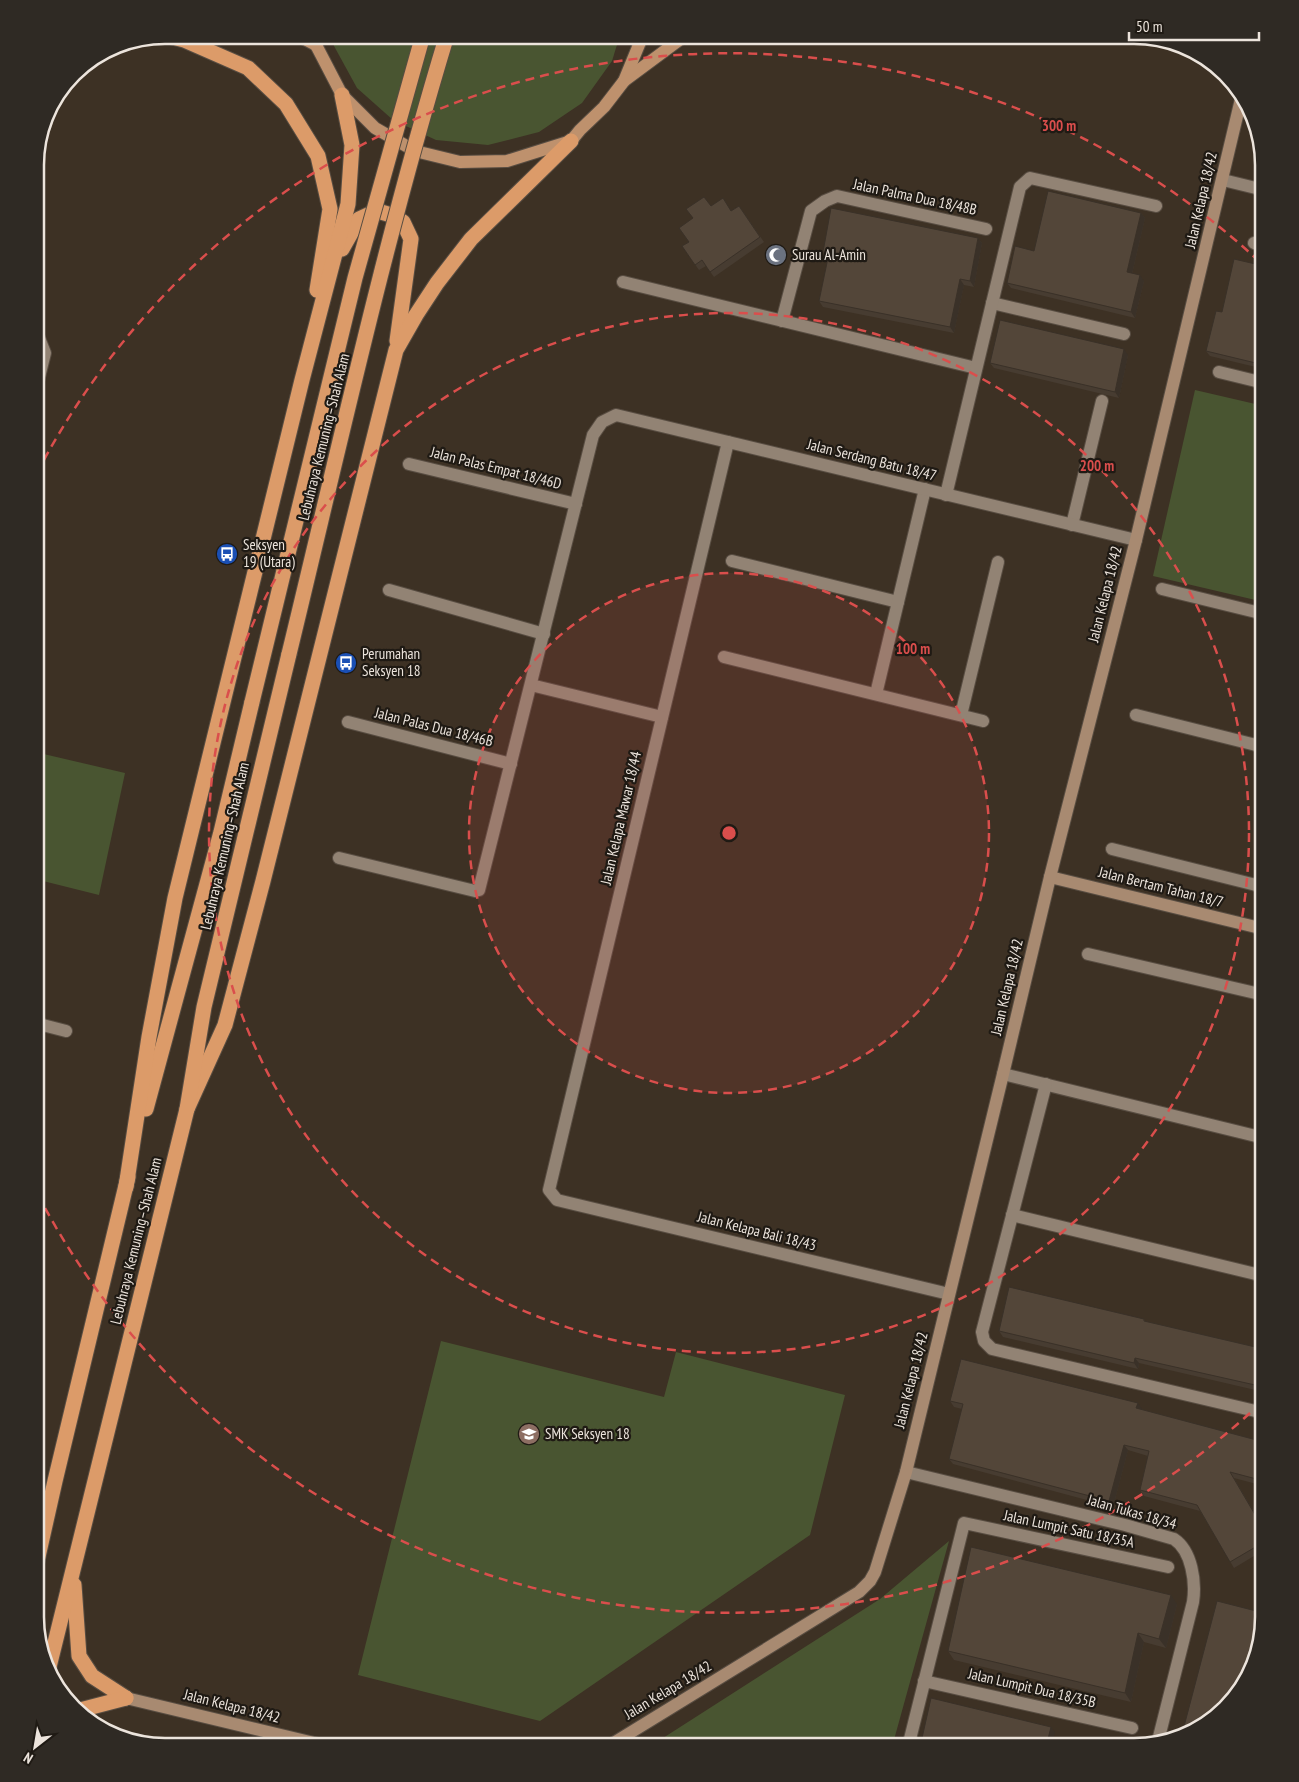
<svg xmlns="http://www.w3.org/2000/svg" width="1299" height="1782" viewBox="0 0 1299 1782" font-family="'PT Sans Narrow',sans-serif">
  <rect width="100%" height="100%" fill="#3d3124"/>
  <g fill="#495531">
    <polygon points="331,35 620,35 612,61 582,103 539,132 488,145 436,140 393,120 357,88 334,46"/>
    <polygon points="1195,390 1264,406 1264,602 1153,576"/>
    <polygon points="35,752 125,773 99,895 35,879"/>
    <polygon points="441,1341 664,1397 676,1352 845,1395 810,1535 540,1721 358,1675"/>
    <polygon points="949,1541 892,1747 649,1747 880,1599"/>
  </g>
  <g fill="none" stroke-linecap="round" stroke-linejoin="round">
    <g stroke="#584d42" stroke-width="14">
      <g id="street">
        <polyline points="1223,180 1264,190"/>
        <polyline points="1254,243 1264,246"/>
        <polyline points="623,282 976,368"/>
        <polyline points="992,303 1124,334"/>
        <polyline points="782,321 811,211 825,201 837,196 986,229"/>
        <polyline points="1219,372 1264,383"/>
        <polyline points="35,393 45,353 35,328"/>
        <polyline points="728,442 549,1190 557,1200 949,1294"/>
        <polyline points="409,464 576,504"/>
        <polyline points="946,495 1020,187 1030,178 1156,206"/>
        <polyline points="1072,525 1102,401"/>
        <polyline points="732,561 898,602"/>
        <polyline points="1162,589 1264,614"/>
        <polyline points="389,590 544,634"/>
        <polyline points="724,657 983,721"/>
        <polyline points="531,685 662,717"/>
        <polyline points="876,694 925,489"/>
        <polyline points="961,715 998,562"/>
        <polyline points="1136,715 1264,747"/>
        <polyline points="348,722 511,764"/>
        <polyline points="1112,849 1264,887"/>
        <polyline points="339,858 475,891 479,890 593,435 602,422 616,415 1136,540"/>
        <polyline points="1088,954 1264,995"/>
        <polyline points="35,1023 66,1031"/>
        <polyline points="1003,1074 1264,1138"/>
        <polyline points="1046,1084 982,1332 984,1341 992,1349 1264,1413"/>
        <polyline points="35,1162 36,1163"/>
        <polyline points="1012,1215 1264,1276"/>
        <path d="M906,1472l219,53 49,14c18,12 22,43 19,63l-35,139"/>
        <polyline points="924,1681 1132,1728"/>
        <polyline points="136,1740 167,1747"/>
        <polyline points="908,1747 964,1523 1168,1567"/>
      </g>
    </g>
    <g stroke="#584d42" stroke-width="14">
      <g id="secondary">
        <polyline points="1050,877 1264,929"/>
        <polyline points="126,1698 331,1747"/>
        <polyline points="607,1747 859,1592 870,1581 875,1572 906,1472 1003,1074 1050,877 1136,540 1242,95"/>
      </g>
    </g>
    <g stroke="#584d42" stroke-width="14">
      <g id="primary">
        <polyline points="297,35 316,45"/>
        <polyline points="313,35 316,45 342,95 375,128 415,151 460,162 507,161 571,141 580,130 604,107 624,81 643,35"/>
        <polyline points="624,81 686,35"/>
      </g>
    </g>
    <g stroke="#584d42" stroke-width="17">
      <g id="highway">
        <polyline points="165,35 184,40 248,68 286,104 318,156 330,209 317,290"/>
        <polyline points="342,249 359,219 372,213 381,212 391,215 403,222 411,239 397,341"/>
        <polyline points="146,1109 221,832 252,702"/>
        <polyline points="187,1109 225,1025 263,881 396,350 416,315 437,283 471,239 571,141"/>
        <polyline points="126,1187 149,1037 175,898 302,380 348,204 352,145 342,95"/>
        <polyline points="35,1570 55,1481 128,1177"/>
        <polyline points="74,1585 79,1656 92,1676 126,1698"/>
        <polyline points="49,1667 187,1109 204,1007 289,654"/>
        <polyline points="80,1710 126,1698"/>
      </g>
    </g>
    <use href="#street" stroke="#928374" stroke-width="12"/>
    <use href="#secondary" stroke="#a88a71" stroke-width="12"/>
    <use href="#primary" stroke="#be916d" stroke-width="12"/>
    <use href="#highway" stroke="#dc9b69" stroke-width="15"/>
    <g stroke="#584d42" stroke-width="17" stroke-linecap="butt">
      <g id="highway-bridge">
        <path d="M289,654c50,-206 96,-415 158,-619"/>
        <polyline points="252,702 355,278 423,35"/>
      </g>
    </g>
    <use href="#highway-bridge" stroke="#dc9b69" stroke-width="15"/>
  </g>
  <g fill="#473c31">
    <polygon points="711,206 731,211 739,206 764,242 714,277 706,266 699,270 682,246 689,242 693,218"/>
    <polygon points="1141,213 1145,218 1132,274 1144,281 1135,318 1011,288 1007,283 1034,251"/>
    <polygon points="978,238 982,243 974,287 964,285 954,333 823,307 819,301 828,258 823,252"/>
    <polygon points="1264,266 1264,369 1210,356 1206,351"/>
    <polygon points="1128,355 1119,398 994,368 990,363"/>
    <polygon points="1144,1319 1146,1322 1264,1349 1264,1392 1139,1363 1138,1369 1003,1337 999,1331"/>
    <polygon points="950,1401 1142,1409 1141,1410 1264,1442 1264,1486 1234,1478 1264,1529 1264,1550 1234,1568 1200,1511 1144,1496 1140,1490 1148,1456 1128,1450 1113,1507 953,1464 949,1459 962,1409 954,1407"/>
    <polygon points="1177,1604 1166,1648 1144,1642 1131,1702 954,1660 948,1651"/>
  </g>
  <g fill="#3a3128">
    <polygon points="1141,213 1145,218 1131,278 1127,272"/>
    <polygon points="978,238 982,243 974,287 970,281"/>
    <polygon points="1140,275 1144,281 1135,318 1131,312"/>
    <polygon points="960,279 964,285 954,333 950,327"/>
    <polygon points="1124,349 1128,355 1119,398 1115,392"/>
    <polygon points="1135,1358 1139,1363 1138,1369 1134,1363"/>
    <polygon points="1138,1403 1142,1409 1140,1414 1136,1408"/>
    <polygon points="1124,1445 1128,1450 1113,1507 1109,1501"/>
    <polygon points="1171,1595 1177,1604 1166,1648 1159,1639"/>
    <polygon points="1138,1633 1144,1642 1131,1702 1125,1693"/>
    <polygon points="1051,1727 1055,1732 1052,1747 1046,1747"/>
  </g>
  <g fill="#534639" stroke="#3a3128">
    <polygon points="1048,191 1141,213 1127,272 1140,275 1131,312 1007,283 1015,246 1034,251"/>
    <polygon points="704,197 711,206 723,198 731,211 739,206 760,237 710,272 702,260 695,265 682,246 689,242 679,228 693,218 686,209"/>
    <polygon points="831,208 978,238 970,281 960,279 950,327 819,301 829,253 823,252"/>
    <polygon points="1234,259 1264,266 1264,365 1206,351 1216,311 1222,312"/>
    <polygon points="1000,320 1124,349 1115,392 990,363"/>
    <polygon points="1009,1287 1144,1319 1144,1321 1264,1349 1264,1387 1135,1358 1134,1363 999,1331"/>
    <polygon points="961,1359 1138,1403 1136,1408 1264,1442 1264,1481 1230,1472 1264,1530 1264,1542 1230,1562 1197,1505 1140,1490 1149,1451 1124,1445 1109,1501 949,1459 963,1404 950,1401"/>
    <polygon points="971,1547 1171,1595 1159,1639 1138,1633 1125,1693 948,1651"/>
    <polygon points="1217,1601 1264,1613 1264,1617 1247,1682 1199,1729 1182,1734"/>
    <polygon points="931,1698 1051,1727 1046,1747 920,1747"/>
  </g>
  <circle cx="729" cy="833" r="260" fill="#da4e4c" fill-opacity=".12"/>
  <g fill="none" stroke="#da4e4c" stroke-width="2.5" stroke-dasharray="9 6">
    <circle cx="729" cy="833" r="260"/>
    <circle cx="729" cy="833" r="520"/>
    <path d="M1261 1403A780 780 0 0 1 37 1193M37 473A780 780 0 0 1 1261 263"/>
  </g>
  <defs>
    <g id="mosque-disc" transform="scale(1.125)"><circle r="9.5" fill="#6b7280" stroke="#1f1a14"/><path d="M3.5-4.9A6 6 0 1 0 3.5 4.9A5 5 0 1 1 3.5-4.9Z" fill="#fff"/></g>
    <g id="bus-disc" transform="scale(1.125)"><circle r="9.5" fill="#1a4fb4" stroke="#1f1a14"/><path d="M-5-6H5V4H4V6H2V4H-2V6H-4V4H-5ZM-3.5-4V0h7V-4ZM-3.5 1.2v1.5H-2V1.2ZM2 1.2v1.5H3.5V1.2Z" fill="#fff"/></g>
    <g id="school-disc" transform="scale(1.125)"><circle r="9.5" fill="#8d6e63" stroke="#1f1a14"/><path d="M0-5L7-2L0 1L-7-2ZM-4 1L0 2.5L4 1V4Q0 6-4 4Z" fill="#fff"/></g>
  </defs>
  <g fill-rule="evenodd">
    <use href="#mosque-disc" x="776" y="255"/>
    <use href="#bus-disc" x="227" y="554"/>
    <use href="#bus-disc" x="346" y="663"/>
    <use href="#school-disc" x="529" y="1434"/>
  </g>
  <g text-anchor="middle" stroke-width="4.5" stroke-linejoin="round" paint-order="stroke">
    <g font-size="15" fill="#ece4dc" stroke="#1f1a14">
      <text transform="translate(915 197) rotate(12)" y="5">Jalan Palma Dua 18/48B</text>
      <text transform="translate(1201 200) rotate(-77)" y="5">Jalan Kelapa 18/42</text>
      <text transform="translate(324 437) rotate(-76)" y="5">Lebuhraya Kemuning–Shah Alam</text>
      <text transform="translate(872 460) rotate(14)" y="5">Jalan Serdang Batu 18/47</text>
      <text transform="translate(496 468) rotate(14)" y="5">Jalan Palas Empat 18/46D</text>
      <text transform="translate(1105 594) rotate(-76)" y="5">Jalan Kelapa 18/42</text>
      <text transform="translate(434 727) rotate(14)" y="5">Jalan Palas Dua 18/46B</text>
      <text transform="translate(621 818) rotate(-77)" y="5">Jalan Kelapa Mawar 18/44</text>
      <text transform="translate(225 846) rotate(-77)" y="5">Lebuhraya Kemuning–Shah Alam</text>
      <text transform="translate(1161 887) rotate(14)" y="5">Jalan Bertam Tahan 18/7</text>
      <text transform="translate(1007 987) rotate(-77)" y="5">Jalan Kelapa 18/42</text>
      <text transform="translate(757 1231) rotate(14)" y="5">Jalan Kelapa Bali 18/43</text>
      <text transform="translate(136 1241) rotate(-76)" y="5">Lebuhraya Kemuning–Shah Alam</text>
      <text transform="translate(911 1380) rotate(-76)" y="5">Jalan Kelapa 18/42</text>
      <text transform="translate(1132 1512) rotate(16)" y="5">Jalan Tukas 18/34</text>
      <text transform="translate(1069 1529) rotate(12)" y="5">Jalan Lumpit Satu 18/35A</text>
      <text transform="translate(1032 1688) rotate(13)" y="5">Jalan Lumpit Dua 18/35B</text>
      <text transform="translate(668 1690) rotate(-31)" y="5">Jalan Kelapa 18/42</text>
      <text transform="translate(232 1706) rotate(14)" y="5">Jalan Kelapa 18/42</text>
    </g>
    <g font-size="15" fill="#ece4dc" stroke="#1f1a14" text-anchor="start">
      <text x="792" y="260">Surau Al-Amin</text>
      <text x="243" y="550">Seksyen<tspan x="243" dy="17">19 (Utara)</tspan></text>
      <text x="362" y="659">Perumahan<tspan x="362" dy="17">Seksyen 18</tspan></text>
      <text x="545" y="1439">SMK Seksyen 18</text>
    </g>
  </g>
  <path d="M0 0H1299V1782H0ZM165 44H1134A121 121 0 0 1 1255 165V1617A121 121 0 0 1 1134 1738H165A121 121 0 0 1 44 1617V165A121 121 0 0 1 165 44Z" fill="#2f2a24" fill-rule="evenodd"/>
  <path fill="none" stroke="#ece4dc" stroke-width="2.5" d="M165 44H1134A121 121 0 0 1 1255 165V1617A121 121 0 0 1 1134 1738H165A121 121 0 0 1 44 1617V165A121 121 0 0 1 165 44Z"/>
  <circle cx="729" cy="833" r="8" fill="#da4e4c" stroke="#1f1a14" stroke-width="2.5"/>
  <g font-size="15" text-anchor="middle" font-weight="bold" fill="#da4e4c" stroke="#1f1a14" stroke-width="4.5" stroke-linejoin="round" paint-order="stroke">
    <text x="1059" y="131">300 m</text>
    <text x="1097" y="471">200 m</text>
    <text x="913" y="654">100 m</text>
  </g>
  <g transform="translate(35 1747) rotate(211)" stroke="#1f1a14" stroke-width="4" paint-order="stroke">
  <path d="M0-4L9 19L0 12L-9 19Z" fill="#ece4dc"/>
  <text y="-8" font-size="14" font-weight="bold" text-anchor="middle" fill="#ece4dc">N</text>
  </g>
  <path d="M1129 32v8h130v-8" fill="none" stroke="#ece4dc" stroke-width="2.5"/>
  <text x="1136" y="32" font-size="15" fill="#ece4dc" stroke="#1f1a14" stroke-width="4" paint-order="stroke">50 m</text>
</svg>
